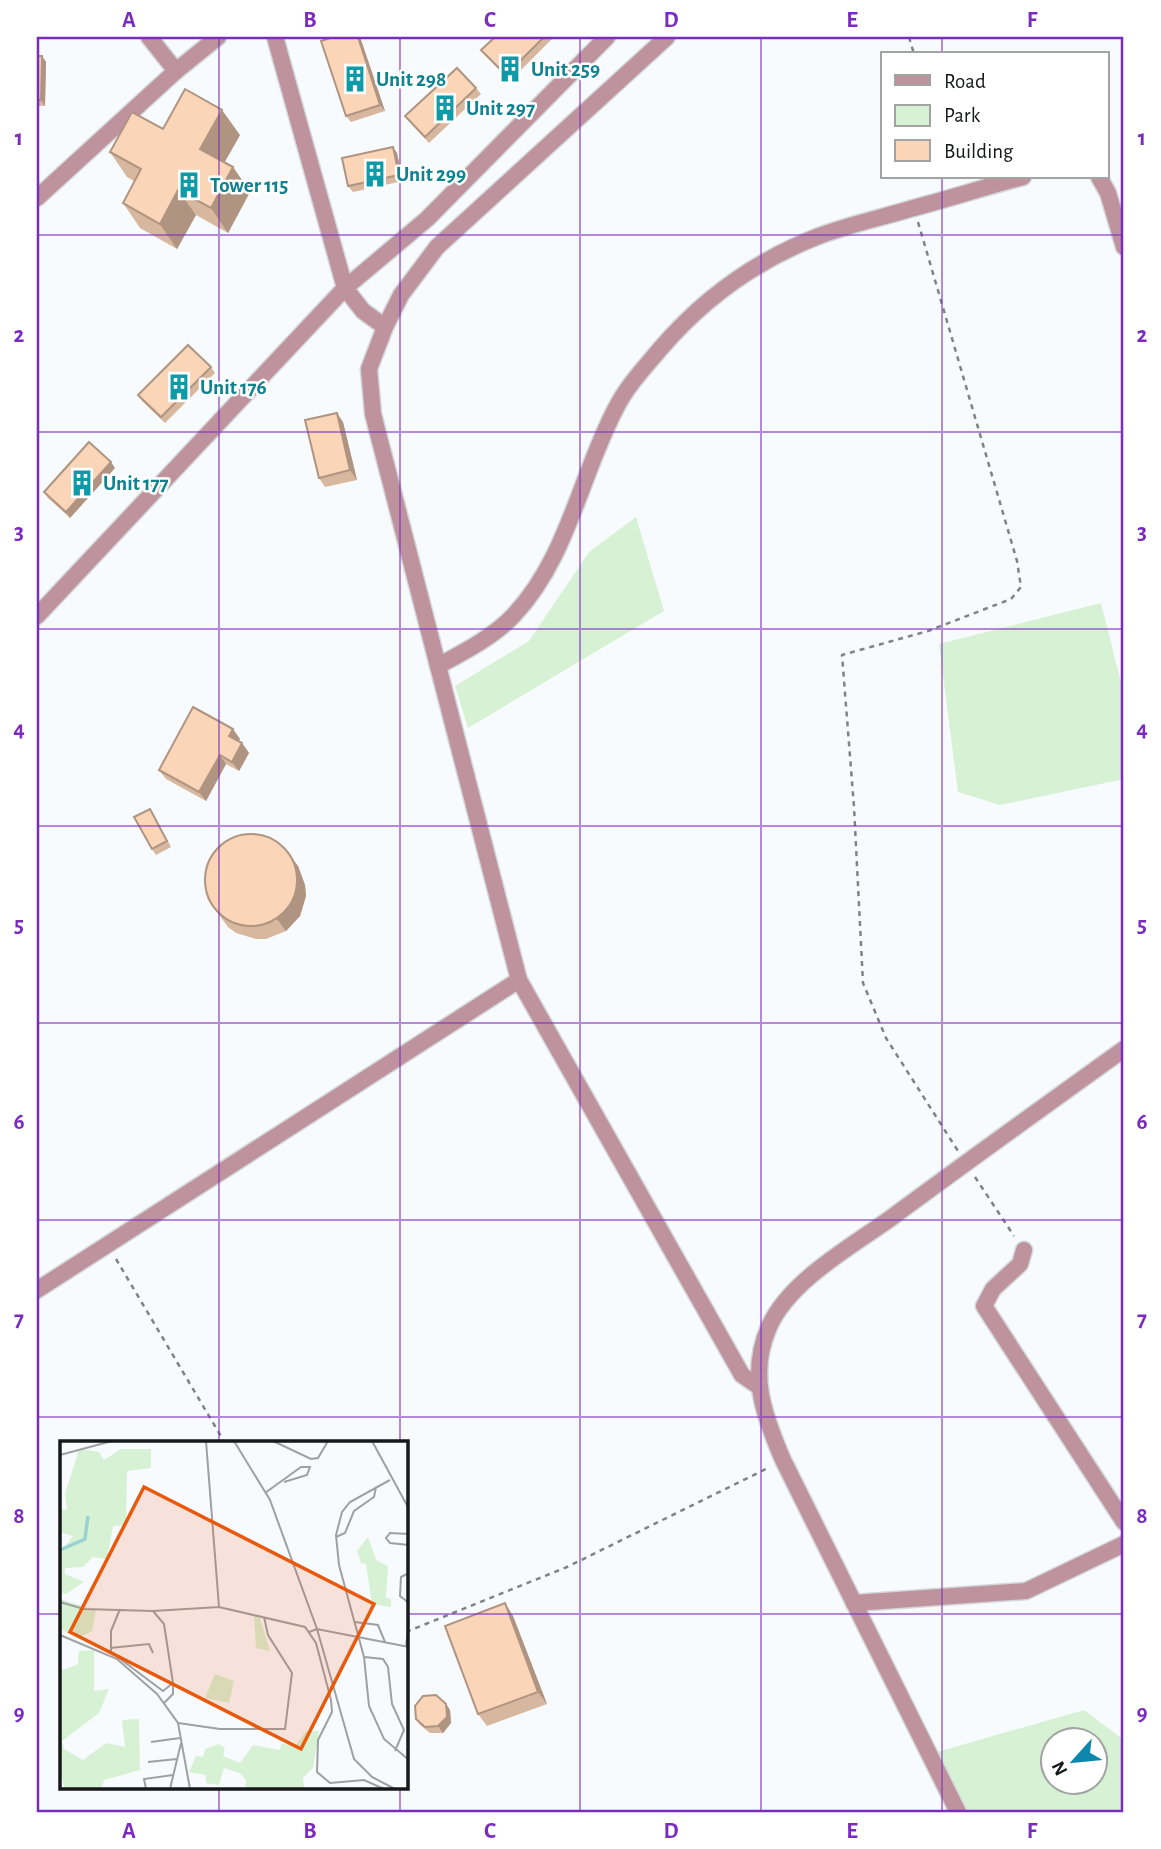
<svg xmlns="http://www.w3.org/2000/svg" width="1161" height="1849" viewBox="0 0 1161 1849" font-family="'Alegreya Sans',sans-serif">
  <rect width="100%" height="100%" fill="#f8fbfe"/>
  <g fill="#d6f1d3" fill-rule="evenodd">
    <polygon points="636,517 664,611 468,728 455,686 529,641 589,552"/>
    <polygon points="1101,603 1124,694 1124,779 1000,805 958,792 939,644"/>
    <path d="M1084,1710l40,30v72h-171l-16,-60zM1052,1741h42v42h-42z"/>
  </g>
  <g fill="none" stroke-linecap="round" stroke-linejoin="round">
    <g stroke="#d4d7d9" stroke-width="19">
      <g id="minor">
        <polyline points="149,37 176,71"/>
        <polyline points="275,37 345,288 363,311 385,327"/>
        <polyline points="667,37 437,247 401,295 385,327 369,369 373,414 519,980 742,1375 758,1386"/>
        <polyline points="1099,177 1108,193 1124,247"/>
        <polyline points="37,198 176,71 218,37"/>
        <polyline points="37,616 345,288 427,219 607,37"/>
        <path d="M438,666c26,-14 55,-29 75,-50 55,-58 67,-140 103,-208 11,-22 29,-41 45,-60 43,-50 96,-88 158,-112 29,-11 61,-18 91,-27 38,-10 75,-22 113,-32"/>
        <polyline points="1024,1250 1020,1264 993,1289 984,1306 1124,1522"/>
        <polyline points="37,1290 519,980"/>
        <polyline points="854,1603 1026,1591 1124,1544"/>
        <path d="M958,1812l-175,-352c-19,-44 -35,-86 -14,-133 20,-46 82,-80 122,-109 77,-57 155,-113 233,-169"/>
      </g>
    </g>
    <g stroke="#808284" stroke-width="2.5" stroke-dasharray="5 5" stroke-linecap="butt">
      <polyline points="909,37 914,54"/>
      <polyline points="918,222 1017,561 1021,587 1011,599 928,631 842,655 854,807 863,983 886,1038 958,1151"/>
      <polyline points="975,1177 1014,1236"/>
      <polyline points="116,1259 225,1443"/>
      <polyline points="406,1632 567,1567 768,1468"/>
    </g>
    <use href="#minor" stroke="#be939d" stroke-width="16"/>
  </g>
  <g fill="#d7b79e">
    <polygon points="333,37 360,37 385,111 351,122 346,116"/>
    <polygon points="495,37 554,37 510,81 486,56 481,50"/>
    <polygon points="37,56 42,56 46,62 45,106 37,106"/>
    <polygon points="476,88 481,94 429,143 410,122 405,116"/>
    <polygon points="163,129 240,135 224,163 233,167 250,192 228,233 196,215 177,249 140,228 123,203 134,181 127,177 110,152"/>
    <polygon points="397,153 403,181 353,192 348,186"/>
    <polygon points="211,367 215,373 165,423 142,401 138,395"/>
    <polygon points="343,422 357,480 325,487 319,478"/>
    <polygon points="115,468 70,518 48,498 44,492"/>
    <polygon points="233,729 240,739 238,741 242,743 249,753 239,771 226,764 206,801 166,779 159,770"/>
    <polygon points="154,815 171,847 156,855 152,849"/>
    <polygon points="298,866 305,885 306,896 300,916 286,931 266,939 256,939 236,933 228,927 207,898"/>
    <polygon points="505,1603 513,1616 547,1704 487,1726 478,1714"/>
    <polygon points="446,1704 450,1710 451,1723 443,1733 430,1733 420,1725 416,1719"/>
  </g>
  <g fill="#af9581">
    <polygon points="358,37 360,37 385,111 380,105"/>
    <polygon points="42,56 46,62 45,106 41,100"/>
    <polygon points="222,110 240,135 218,174 200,149"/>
    <polygon points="393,147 397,153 403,181 399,175"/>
    <polygon points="233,167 250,192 228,233 211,208"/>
    <polygon points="178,190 196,215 177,249 160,224"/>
    <polygon points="337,413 343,422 357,480 350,470"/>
    <polygon points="111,462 115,468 70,518 66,512"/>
    <polygon points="233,729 240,739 236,746 229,736"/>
    <polygon points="242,743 249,753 239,771 232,762"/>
    <polygon points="220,755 226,764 206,801 199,792"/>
    <polygon points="289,854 298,866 305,885 306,896 300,916 286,931 277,919"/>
    <polygon points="505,1603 513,1616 547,1704 538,1692"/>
    <polygon points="446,1704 450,1710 451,1723 443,1733 438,1726"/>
  </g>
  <g fill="#fad5b8" stroke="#af9581" stroke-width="2">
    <polygon points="333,37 358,37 380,105 346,116 321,41"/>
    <polygon points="495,37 544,37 506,75 481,50"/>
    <polygon points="37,56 42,56 41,100 37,100"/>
    <polygon points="457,68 476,88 425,137 405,116"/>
    <polygon points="185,89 222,110 200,149 233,167 211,208 178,190 160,224 123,203 141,169 110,152 132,112 163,129"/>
    <polygon points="393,147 399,175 348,186 342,158"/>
    <polygon points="188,345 211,367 161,417 138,395"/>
    <polygon points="337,413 350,470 319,478 305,420"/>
    <polygon points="89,442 111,462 66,512 44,492"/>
    <polygon points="193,707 233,729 229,736 242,743 232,762 220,755 199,792 159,770"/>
    <polygon points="150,809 167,841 152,849 134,817"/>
    <circle cx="251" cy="880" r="46"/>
    <polygon points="505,1603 538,1692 478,1714 445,1626"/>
    <polygon points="436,1695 446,1704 447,1717 438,1726 425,1727 416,1719 415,1706 423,1696"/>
  </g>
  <path fill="none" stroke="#7b2cbf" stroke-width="2" stroke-opacity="0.55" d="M219,37v1406M400,37v1406M580,37v1775M761,37v1775M942,37v17M942,177v1635M37,235h1087M37,432h1087M37,629h1087M37,826h1087M37,1023h1087M37,1220h1087M37,1417h1087M37,1614h24M406,1614h718M219,1788v24M400,1788v24"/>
  <defs>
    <g id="building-bare" transform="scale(2.1)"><path d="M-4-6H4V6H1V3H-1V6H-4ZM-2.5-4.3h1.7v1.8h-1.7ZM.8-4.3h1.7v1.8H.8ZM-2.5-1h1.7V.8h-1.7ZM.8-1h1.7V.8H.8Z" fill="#0f9aa8" stroke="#fff" stroke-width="2.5" paint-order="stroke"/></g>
  </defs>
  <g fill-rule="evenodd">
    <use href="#building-bare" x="510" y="69"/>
    <use href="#building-bare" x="355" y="79"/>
    <use href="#building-bare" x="445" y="108"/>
    <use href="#building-bare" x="375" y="174"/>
    <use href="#building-bare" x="189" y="185"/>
    <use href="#building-bare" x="179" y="387"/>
    <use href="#building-bare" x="82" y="483"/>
  </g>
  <g text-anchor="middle" stroke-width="5" stroke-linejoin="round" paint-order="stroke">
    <g font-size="21" font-weight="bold" fill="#0d838f" stroke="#fff" text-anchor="start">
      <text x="531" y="76">Unit 259</text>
      <text x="376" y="86">Unit 298</text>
      <text x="466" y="115">Unit 297</text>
      <text x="396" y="181">Unit 299</text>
      <text x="210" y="192">Tower 115</text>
      <text x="200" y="394">Unit 176</text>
      <text x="103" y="490">Unit 177</text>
    </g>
  </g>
  <g transform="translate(60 1441)">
    <rect width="348" height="348" fill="#f8fbfe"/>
    <path d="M19,8l20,3 5,8 17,-11h30v19l-24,3 -1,54 -13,1 -6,33 -14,-2 -10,10 -18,1v6l19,8 -18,12 -6,-2v-39l13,-17 -13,-4v-23l7,1 -2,-16zM308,96l8,23 12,6 -2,32 5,1v8l-19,-3 -6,-40 -5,-1 -4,-12zM0,158l36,11 -4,21 -14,7 -18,-9zM194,175l6,2 10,33 -14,-3zM34,209v41l15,-2 -10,24 -37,28 2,8 19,11 23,-17 19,4 -3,-27 17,-1 1,51 -36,10 -3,9h-36l-5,-17v-101l18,-7 1,-13zM155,233l19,7 -5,22 -24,-5zM246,290h13l-6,37 -10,10 1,11h-59l1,-9 -6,-7 -16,-5 -5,17 -13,-2v-8l-17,-3 7,-16 7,1 2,-8 14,-5 6,4 -2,8 17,7 13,-18 27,5 1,-6 15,1z" fill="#d6f1d3"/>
    <path fill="none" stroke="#9ad1d3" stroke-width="3.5" d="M0,109l25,-11 3,-23"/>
    <path fill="none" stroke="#9ea0a2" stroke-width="2" d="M146,0l13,166M174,0l36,59 47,129 37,130 18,18 23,12M213,0l38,18 7,-1 10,-17M312,0l37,68M0,14l52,-14M330,39l-40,22 -8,10 -6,23 3,30 25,92 5,49 15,33 25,21M205,52l36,-26h9l-3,8 -23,7M349,93l-19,-1 -4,5 4,5 19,2M276,96l9,-4 9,-22 20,-14 2,-10M349,132l-8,4 -1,19 9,7M0,161l24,7 69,2 66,-4 86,20 11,16 15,57 1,12 -14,28 -1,32 13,11 34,-3 20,9M60,168l-9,22v21l52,39 10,-8M93,170l11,13 9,59v11l-9,9M295,181l23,3 7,17M249,191l8,-3 92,18M0,194l57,24 40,35 21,29 12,66M346,206l3,-28M50,207l39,-4 4,9M304,216l19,2 5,8 4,37 12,26 -9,21M118,282l42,6h65l7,-56 -24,-38 -4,-18M91,301l29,-4M88,321l29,-3M86,348l-2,-10 29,-4M110,348l11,-46"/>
    <path fill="#e8590c" fill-opacity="0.15" stroke="#e8590c" stroke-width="3.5" d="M84,46l230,117 -73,145 -231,-117z"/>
    <rect width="348" height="348" fill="none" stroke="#171819" stroke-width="3.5"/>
  </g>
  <rect width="1161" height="1849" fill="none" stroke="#ffffff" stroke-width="77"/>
  <rect x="881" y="52" width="228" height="126" fill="#ffffff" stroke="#a2a3a3" stroke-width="2"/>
  <rect x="895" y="75" width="35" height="10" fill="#be939d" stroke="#a2a3a3" stroke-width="2"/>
  <text x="944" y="88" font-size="21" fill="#171819">Road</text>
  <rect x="895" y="105" width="35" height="21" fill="#d6f1d3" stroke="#a2a3a3" stroke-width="2"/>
  <text x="944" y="122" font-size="21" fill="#171819">Park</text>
  <rect x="895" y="140" width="35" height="21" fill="#fad5b8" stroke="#a2a3a3" stroke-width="2"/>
  <text x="944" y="158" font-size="21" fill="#171819">Building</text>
  <g transform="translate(1074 1761) rotate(243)"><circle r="33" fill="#ffffff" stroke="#a2a3a3" stroke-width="2"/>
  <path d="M0-5L12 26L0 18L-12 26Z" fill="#0d87ab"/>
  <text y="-10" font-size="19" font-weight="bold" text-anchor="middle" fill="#171819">N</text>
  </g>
  <rect x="38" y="38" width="1084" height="1773" fill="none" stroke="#7b2cbf" stroke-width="2.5"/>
  <g font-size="23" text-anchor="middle" font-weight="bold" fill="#7b2cbf">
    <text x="129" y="27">A</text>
    <text x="310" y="27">B</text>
    <text x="490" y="27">C</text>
    <text x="671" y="27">D</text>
    <text x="852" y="27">E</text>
    <text x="1032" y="27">F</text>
    <text x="19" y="145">1</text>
    <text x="1142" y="145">1</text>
    <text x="19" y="342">2</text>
    <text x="1142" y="342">2</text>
    <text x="19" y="539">3</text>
    <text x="1142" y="539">3</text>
    <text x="19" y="736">4</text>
    <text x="1142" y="736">4</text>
    <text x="19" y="932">5</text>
    <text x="1142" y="932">5</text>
    <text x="19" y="1129">6</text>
    <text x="1142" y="1129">6</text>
    <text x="19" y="1326">7</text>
    <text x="1142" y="1326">7</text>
    <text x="19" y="1523">8</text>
    <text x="1142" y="1523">8</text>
    <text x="19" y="1720">9</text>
    <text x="1142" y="1720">9</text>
    <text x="129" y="1838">A</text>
    <text x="310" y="1838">B</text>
    <text x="490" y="1838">C</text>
    <text x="671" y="1838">D</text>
    <text x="852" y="1838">E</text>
    <text x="1032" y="1838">F</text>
  </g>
</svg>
